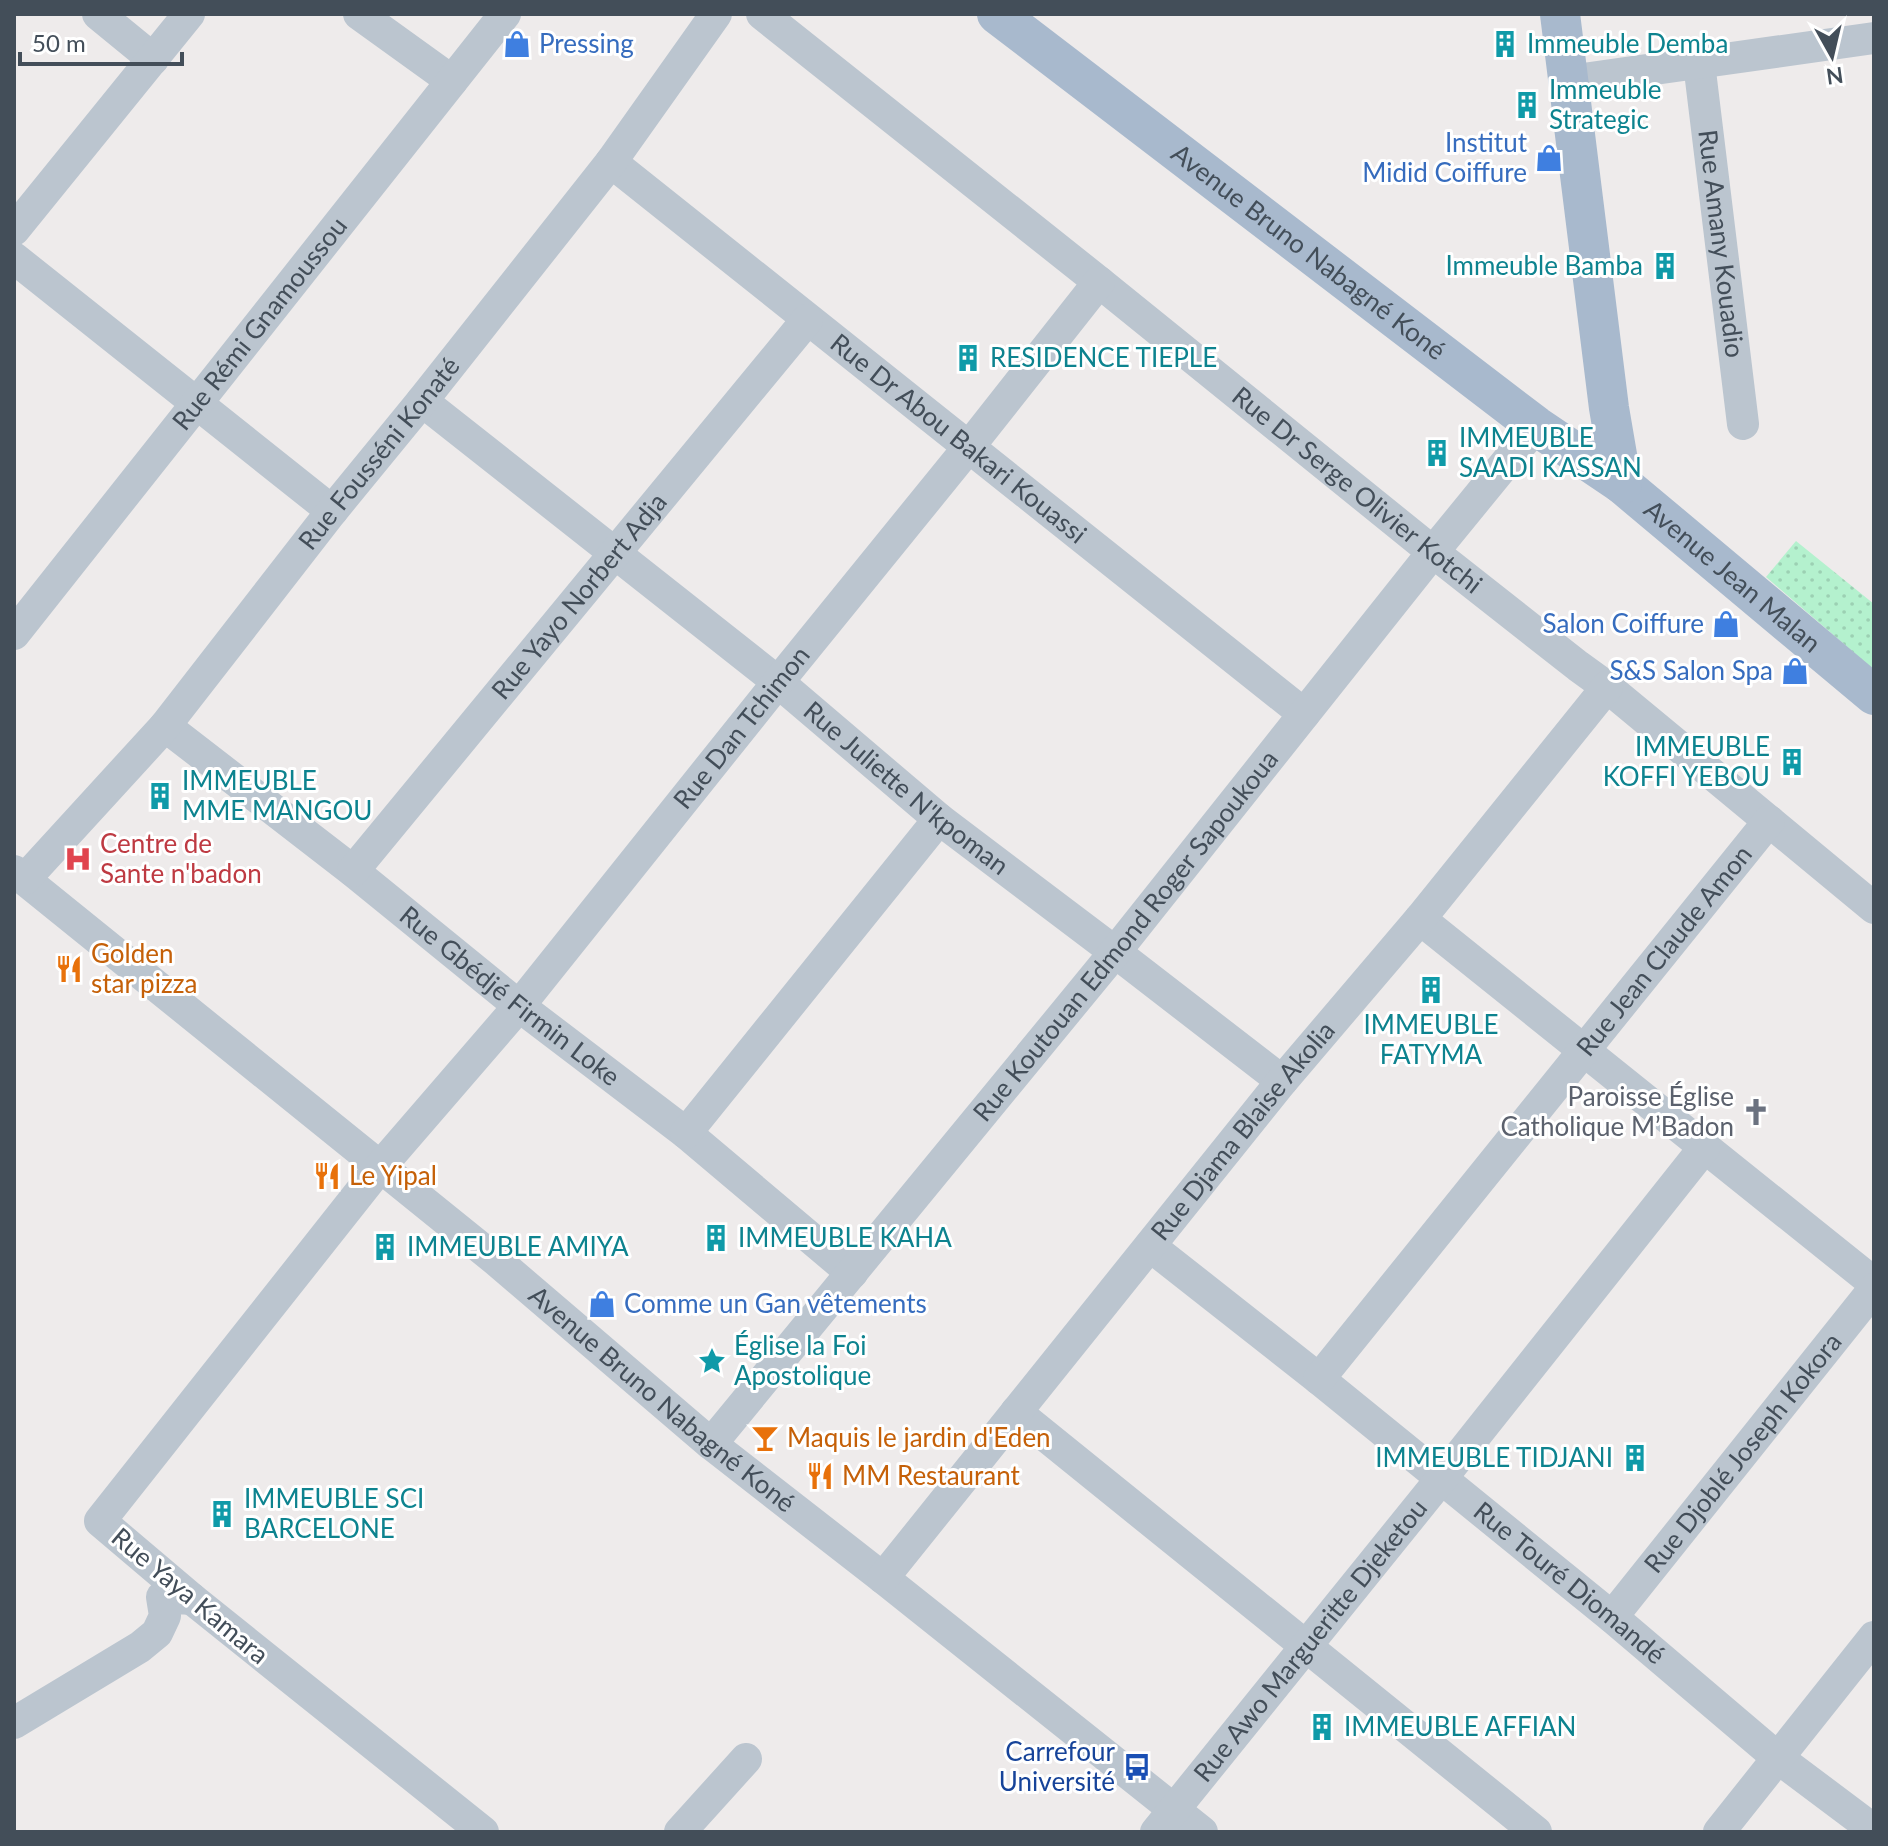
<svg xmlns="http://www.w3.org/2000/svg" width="1888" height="1846" viewBox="0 0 1888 1846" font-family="Lato,sans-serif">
  <defs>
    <pattern id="grass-dots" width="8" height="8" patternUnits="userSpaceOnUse" patternTransform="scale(2)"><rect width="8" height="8" fill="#b4f1ce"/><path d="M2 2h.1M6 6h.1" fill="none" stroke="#9cd0b3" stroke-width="1.8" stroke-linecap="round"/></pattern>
  </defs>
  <rect width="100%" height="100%" fill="#eeebeb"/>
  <polygon fill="url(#grass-dots)" points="1796,541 1874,604 1874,670 1766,577"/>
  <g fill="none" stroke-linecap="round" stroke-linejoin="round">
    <g stroke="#bbc5cf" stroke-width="32">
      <polyline points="98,14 153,59"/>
      <polyline points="359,14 452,81"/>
      <path id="s1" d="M762,14l337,268 334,270 145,114 29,21 267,221"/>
      <path id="s2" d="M1699,63l44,361"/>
      <polyline points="1569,81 1874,38"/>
      <path id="s3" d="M611,162l693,552"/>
      <polyline points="14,230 189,14"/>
      <polyline points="14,258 332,511"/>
      <path id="s4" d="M422,401l356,281 161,137 176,133 167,129"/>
      <path id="s5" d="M14,634l491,-620"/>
      <path id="s6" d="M165,726l188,145 166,135 167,127 166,140"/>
      <path id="s7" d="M14,871l483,390 214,183 172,134 319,254"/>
      <path id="s8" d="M353,871l454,-551"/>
      <path id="s9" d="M25,879l140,-153 167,-215 90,-110 189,-239 105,-148"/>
      <polyline points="1420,919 1874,1283"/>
      <polyline points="686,1133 939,819"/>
      <path id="s10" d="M1150,1246l169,133 293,238 166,141 96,72"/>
      <path id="s11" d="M1319,1379l450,-558"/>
      <polyline points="1016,1412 1536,1832"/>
      <path id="s12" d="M711,1444l404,-492 318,-400 103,-126"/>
      <path id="s13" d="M883,1578l399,-497 138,-162 187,-232"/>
      <path id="s14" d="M1612,1617l262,-328"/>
      <polyline points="14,1723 140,1647 157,1633 165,1616 162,1597 192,1599"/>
      <path id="s15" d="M483,1832l-291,-233 -92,-78 280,-354 139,-161 259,-324 190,-234 131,-166"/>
      <polyline points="680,1832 746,1759"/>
      <path id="s16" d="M1156,1832l285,-353 263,-331"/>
      <polyline points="1719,1832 1874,1637"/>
    </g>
    <g stroke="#a8b9cd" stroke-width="40">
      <path id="s17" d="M997,14l539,412 86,58 252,211"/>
      <polyline points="1560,14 1609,408 1622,484"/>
    </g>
  </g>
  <defs>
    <g id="shop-bare" transform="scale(2.16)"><path d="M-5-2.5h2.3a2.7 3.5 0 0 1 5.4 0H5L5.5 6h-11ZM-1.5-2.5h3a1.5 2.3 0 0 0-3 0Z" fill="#3f7fe0" stroke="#fff" stroke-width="2.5" paint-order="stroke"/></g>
    <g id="building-bare" transform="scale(2.16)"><path d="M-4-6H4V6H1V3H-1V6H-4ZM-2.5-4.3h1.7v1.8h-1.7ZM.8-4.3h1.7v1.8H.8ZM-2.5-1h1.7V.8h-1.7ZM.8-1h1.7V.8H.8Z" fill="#0f9aa8" stroke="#fff" stroke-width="2.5" paint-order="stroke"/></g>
    <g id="hospital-bare" transform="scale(2.16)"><path d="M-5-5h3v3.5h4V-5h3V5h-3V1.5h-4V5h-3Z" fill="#e0444e" stroke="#fff" stroke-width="2.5" paint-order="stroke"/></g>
    <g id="restaurant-bare" transform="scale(2.16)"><path d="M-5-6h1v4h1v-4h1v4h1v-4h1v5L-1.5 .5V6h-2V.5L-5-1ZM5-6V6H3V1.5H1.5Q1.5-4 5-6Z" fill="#e8710a" stroke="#fff" stroke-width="2.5" paint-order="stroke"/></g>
    <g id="church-bare" transform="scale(2.16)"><path d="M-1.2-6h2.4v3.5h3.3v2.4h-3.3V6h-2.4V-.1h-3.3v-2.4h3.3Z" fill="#6b7280" stroke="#fff" stroke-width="2.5" paint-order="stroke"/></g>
    <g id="sight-bare" transform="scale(2.16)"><path d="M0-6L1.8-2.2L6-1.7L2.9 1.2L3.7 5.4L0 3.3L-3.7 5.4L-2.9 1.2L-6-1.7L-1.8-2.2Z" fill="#0f9aa8" stroke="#fff" stroke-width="2.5" paint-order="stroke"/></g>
    <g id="bar-bare" transform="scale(2.16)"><path d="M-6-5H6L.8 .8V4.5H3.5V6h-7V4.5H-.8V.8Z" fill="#e8710a" stroke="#fff" stroke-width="2.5" paint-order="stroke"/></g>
    <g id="bus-bare" transform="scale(2.16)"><path d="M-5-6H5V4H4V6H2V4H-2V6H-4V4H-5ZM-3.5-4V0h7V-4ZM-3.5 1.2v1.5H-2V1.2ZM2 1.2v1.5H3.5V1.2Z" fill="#1a4fb4" stroke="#fff" stroke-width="2.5" paint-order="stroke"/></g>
  </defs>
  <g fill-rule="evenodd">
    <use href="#shop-bare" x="517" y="44"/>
    <use href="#building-bare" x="1505" y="44"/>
    <use href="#building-bare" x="1527" y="105"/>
    <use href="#shop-bare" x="1549" y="158"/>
    <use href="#building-bare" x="1665" y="266"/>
    <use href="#building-bare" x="968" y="358"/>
    <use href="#building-bare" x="1437" y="453"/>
    <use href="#shop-bare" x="1726" y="624"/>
    <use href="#shop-bare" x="1795" y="671"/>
    <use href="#building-bare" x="1792" y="762"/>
    <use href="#building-bare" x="160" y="796"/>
    <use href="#hospital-bare" x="78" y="859"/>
    <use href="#restaurant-bare" x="69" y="969"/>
    <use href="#building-bare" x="1431" y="990"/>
    <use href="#church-bare" x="1756" y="1112"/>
    <use href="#restaurant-bare" x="327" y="1176"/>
    <use href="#building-bare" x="716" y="1238"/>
    <use href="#building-bare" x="385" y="1247"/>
    <use href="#shop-bare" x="602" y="1304"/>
    <use href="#sight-bare" x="712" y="1361"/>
    <use href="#bar-bare" x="765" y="1438"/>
    <use href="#building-bare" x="1635" y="1458"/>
    <use href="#restaurant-bare" x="820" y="1476"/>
    <use href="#building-bare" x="222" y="1514"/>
    <use href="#building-bare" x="1322" y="1727"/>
    <use href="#bus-bare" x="1137" y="1767"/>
  </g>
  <g text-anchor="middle" stroke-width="6" stroke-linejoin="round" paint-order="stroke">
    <g font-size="26" fill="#366cbe" stroke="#fff" text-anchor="end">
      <text x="539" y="53" text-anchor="start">Pressing</text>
      <text x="1527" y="152">Institut<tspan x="1527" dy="30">Midid Coiffure</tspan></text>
      <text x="1704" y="633">Salon Coiffure</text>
      <text x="1773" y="680">S&amp;S Salon Spa</text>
      <text x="624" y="1313" text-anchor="start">Comme un Gan vêtements</text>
    </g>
    <g font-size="26" fill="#0d838f" stroke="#fff" text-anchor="start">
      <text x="1527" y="53">Immeuble Demba</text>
      <text x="1549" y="99">Immeuble<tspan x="1549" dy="30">Strategic</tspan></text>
      <text x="1643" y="275" text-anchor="end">Immeuble Bamba</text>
      <text x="990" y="367">RESIDENCE TIEPLE</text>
      <text x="1459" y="447">IMMEUBLE<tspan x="1459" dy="30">SAADI KASSAN</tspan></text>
      <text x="1770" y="756" text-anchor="end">IMMEUBLE<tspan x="1770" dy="30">KOFFI YEBOU</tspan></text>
      <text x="182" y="790">IMMEUBLE<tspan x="182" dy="30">MME MANGOU</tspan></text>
      <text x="1431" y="1034" text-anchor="middle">IMMEUBLE<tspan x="1431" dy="30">FATYMA</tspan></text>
      <text x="738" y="1247">IMMEUBLE KAHA</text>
      <text x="407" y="1256">IMMEUBLE AMIYA</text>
      <text x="734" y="1355">Église la Foi<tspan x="734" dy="30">Apostolique</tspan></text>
      <text x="1613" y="1467" text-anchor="end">IMMEUBLE TIDJANI</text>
      <text x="244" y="1508">IMMEUBLE SCI<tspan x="244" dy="30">BARCELONE</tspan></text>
      <text x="1344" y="1736">IMMEUBLE AFFIAN</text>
    </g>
    <g font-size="26" fill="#434e59" stroke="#fff">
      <text dy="9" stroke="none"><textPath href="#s2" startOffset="182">Rue Amany Kouadio</textPath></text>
      <text dy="9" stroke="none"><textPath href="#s17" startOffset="392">Avenue Bruno Nabagné Koné</textPath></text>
      <text dy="9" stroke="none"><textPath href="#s5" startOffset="396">Rue Rémi Gnamoussou</textPath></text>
      <text dy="9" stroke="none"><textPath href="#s3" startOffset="444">Rue Dr Abou Bakari Kouassi</textPath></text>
      <text dy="9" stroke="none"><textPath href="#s9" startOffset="554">Rue Fousséni Konaté</textPath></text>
      <text dy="9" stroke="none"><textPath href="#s1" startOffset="762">Rue Dr Serge Olivier Kotchi</textPath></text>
      <text dy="9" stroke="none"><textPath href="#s17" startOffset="926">Avenue Jean Malan</textPath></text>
      <text dy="9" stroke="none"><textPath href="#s8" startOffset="356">Rue Yayo Norbert Adja</textPath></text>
      <text dy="9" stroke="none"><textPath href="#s15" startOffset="1514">Rue Dan Tchimon</textPath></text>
      <text dy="9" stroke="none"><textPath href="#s4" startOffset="620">Rue Juliette N'kpoman</textPath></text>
      <text dy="9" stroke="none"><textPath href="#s12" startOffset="656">Rue Koutouan Edmond Roger Sapoukoua</textPath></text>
      <text dy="9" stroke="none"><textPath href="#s11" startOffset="550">Rue Jean Claude Amon</textPath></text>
      <text dy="9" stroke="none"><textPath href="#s6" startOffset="438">Rue Gbédjé Firmin Loke</textPath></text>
      <text dy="9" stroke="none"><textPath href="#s13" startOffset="574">Rue Djama Blaise Akolia</textPath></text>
      <text dy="9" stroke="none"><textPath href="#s7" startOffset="836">Avenue Bruno Nabagné Koné</textPath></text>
      <text dy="9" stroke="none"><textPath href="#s14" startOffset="210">Rue Djoblé Joseph Kokora</textPath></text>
      <text dy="9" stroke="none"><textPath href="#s10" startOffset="538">Rue Touré Diomandé</textPath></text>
      <text transform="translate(190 1596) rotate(40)" y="9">Rue Yaya Kamara</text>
      <text dy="9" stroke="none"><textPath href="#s16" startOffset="246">Rue Awo Margueritte Djeketou</textPath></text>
    </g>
    <g font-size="26" fill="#be3a42" stroke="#fff" text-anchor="start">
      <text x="100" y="853">Centre de<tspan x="100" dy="30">Sante n'badon</tspan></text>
    </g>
    <g font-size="26" fill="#c56008" stroke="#fff" text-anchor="start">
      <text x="91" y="963">Golden<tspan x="91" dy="30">star pizza</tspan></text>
      <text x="349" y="1185">Le Yipal</text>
      <text x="787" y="1447">Maquis le jardin d'Eden</text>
      <text x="842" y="1485">MM Restaurant</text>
    </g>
    <g font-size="26" fill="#5b616d" stroke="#fff" text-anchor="end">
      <text x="1734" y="1106">Paroisse Église<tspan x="1734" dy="30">Catholique M’Badon</tspan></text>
    </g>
    <g font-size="26" fill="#164399" stroke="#fff" text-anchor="end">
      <text x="1115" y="1761">Carrefour<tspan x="1115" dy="30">Université</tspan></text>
    </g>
  </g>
  <rect width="1888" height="1846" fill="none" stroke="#434e59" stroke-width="32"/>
  <g transform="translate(1832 56) rotate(172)" stroke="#ffffff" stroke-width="6" paint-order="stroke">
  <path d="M0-6L14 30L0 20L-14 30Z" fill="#434e59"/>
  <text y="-12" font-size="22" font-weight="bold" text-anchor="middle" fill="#434e59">N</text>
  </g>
  <path d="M20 52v12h162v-12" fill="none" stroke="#434e59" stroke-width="4"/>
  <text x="32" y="52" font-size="24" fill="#434e59" stroke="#ffffff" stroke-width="6" paint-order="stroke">50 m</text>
</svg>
